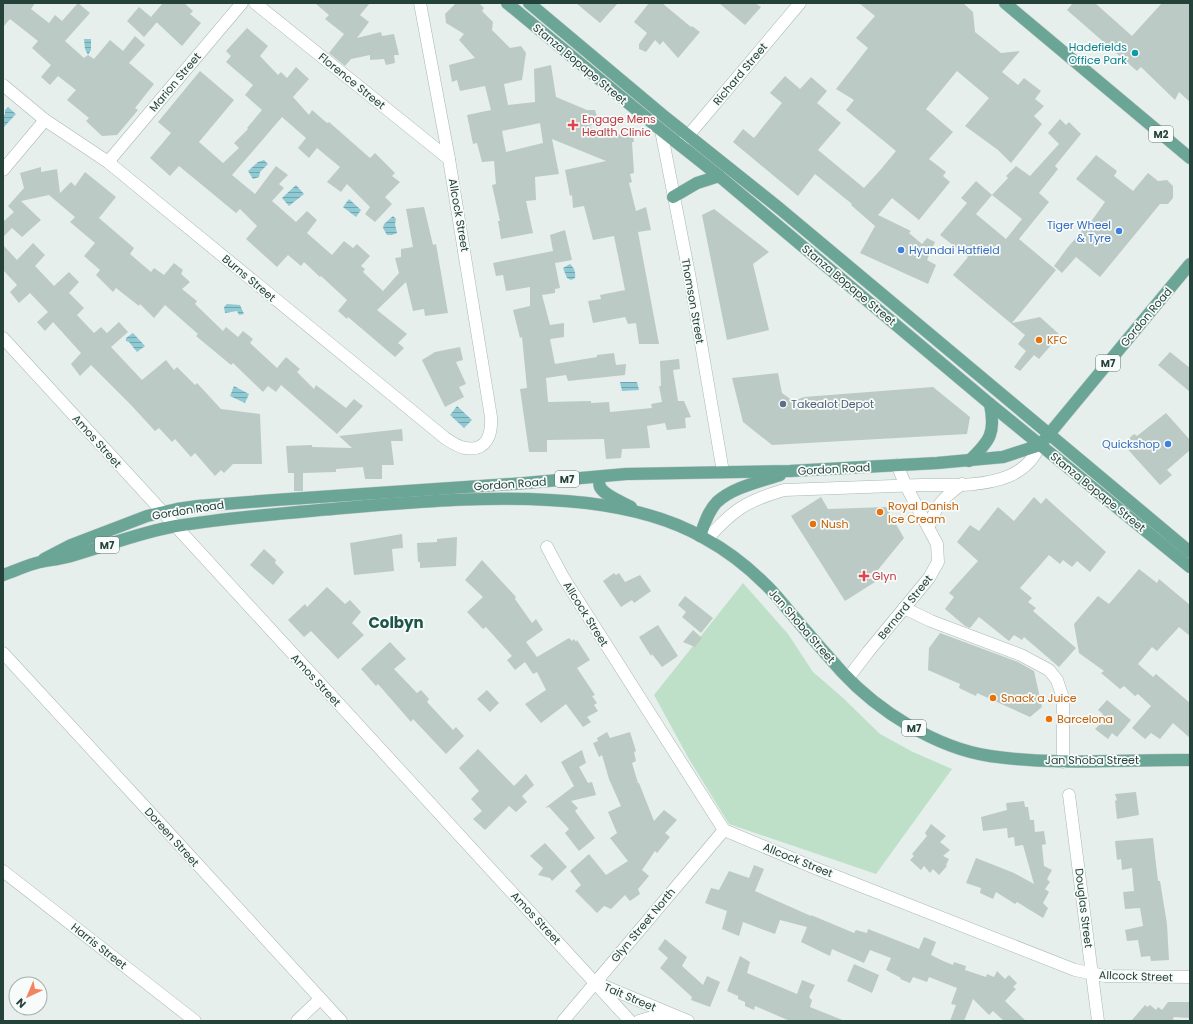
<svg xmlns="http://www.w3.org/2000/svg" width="1193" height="1024" viewBox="0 0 1193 1024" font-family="Poppins,sans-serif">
  <defs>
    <pattern id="water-rules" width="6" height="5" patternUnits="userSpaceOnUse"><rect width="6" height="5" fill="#8ec9d4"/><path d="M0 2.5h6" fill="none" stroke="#74a5ad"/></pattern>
  </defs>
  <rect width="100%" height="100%" fill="#e6efeb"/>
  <polygon fill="#bfe0c8" points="743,583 788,634 813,672 842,697 880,734 913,752 952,769 876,874 729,824 689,759 654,695"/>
  <g fill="url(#water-rules)">
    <polygon points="84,39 91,39 91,50 88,55 85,49"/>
    <polygon points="8,107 16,114 4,127 3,116 5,114 5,110"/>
    <polygon points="264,160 268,164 260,172 259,177 253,179 248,171 258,162"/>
    <polygon points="296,185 304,194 289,206 282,198"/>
    <polygon points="349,199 361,210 356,217 343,207"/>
    <polygon points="393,216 396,219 395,224 397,233 392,235 387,235 383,228 384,224"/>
    <path d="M570,264c4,4 6,8 5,14l-4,2 -4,-2 -4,-10z"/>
    <polygon points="227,304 240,305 244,314 239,315 237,311 225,313 224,307"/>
    <polygon points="133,333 145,346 137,352 129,342 126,341 126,338"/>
    <polygon points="620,382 637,382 639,390 622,391"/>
    <polygon points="234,386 249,394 245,403 230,396"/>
    <polygon points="457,406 472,420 464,428 450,415"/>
  </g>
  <g fill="#bbcac4" fill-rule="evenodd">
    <polygon points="3,3 35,3 31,9 49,23 55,15 62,21 78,3 90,13 65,41 84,58 88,55 94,59 110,40 123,51 135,36 145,45 129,63 154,84 135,108 138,110 117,135 102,136 86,121 89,118 67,100 76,90 58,76 50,85 41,77 51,65 32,48 38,41 10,19 3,27"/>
    <polygon points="163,3 184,3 193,11 190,14 201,23 182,46 151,17"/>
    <polygon points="315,3 370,3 360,15 369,22 357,38 381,32 382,36 394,34 399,55 394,55 395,63 386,65 384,59 370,60 370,55 351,59 345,66 329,53 344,34 325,19 329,15"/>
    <path d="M456,3h23l5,5 -2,3 11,11 -1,8 18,18 11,-2 5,7 -4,27 -18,4 4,21 27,-3 -1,-33 17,-4 5,32 31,13h8l2,7 -7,10 11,5v6l31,-7 2,11h-2l2,31 -4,1 2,8 -3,1 7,28 10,-4 5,23 -13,2 21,112h-20l-3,-21 -8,1 -3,-7 -32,6 -5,-22 13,-2 -1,-4 25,-5 -11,-54 -21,4 -9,-34 -11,2 -1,-13 -2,1 -5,-26 41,-9 -54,-22 7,35 -24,3 1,23 -10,1 7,32 -32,6 -3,-18h2l-8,-36 4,-1 -2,-23 -12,1 -5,-19 -4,1 -6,-29 24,-5 -6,-24 -25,5 -3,-11 -5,2 -3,-17 26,-7 -16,-18 5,-6 -18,-11 -1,-9zM540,123l3,20 -37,9 -4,-21z"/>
    <polygon points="576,3 618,3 600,23"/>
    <polygon points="649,3 662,3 691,27 692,26 700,32 678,58 663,41 660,45 655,40 646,52 639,49 639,44 647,33 634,22"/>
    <polygon points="719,3 755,3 761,7 745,25"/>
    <polygon points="859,3 963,3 973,12 975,32 1001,53 1020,51 1002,72 1018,85 1024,78 1041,91 1035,99 1044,106 1034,116 1042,124 1011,163 998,150 965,126 989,98 957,71 926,109 953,132 929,159 946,172 943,176 950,182 919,220 892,198 878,215 911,231 909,233 922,244 927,238 935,242 927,260 936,265 928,284 860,253 875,226 851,205 852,204 815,174 798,196 733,142 743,129 754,138 782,103 770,93 785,76 800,89 811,77 827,91 817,103 841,123 818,150 864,188 882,168 896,151 846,110 854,100 836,89 868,48 856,38 875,16"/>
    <polygon points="1073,3 1095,3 1132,36 1162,3 1190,3 1190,102 1179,92 1175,100 1141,67 1137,71 1067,10"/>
    <polygon points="139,7 157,22 144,37 127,21"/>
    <polygon points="247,28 268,46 260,56 278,75 281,72 287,78 296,67 309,79 293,97 309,115 312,110 327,123 329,122 370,158 375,153 395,173 392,176 400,182 385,197 392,204 375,222 365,214 370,207 347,184 341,192 327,182 340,167 317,148 309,158 298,148 306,138 282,117 253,151 232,175 255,194 276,166 288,175 279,184 284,188 272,201 296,222 307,211 317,220 307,233 332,255 344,241 353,248 357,244 370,256 361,266 365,269 363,272 383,291 399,273 395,258 401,257 401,249 413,247 406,209 424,207 433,245 436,244 448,313 425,316 424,309 413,311 406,282 377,310 407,334 398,343 404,348 395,357 348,317 347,319 338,311 347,300 321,276 320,277 304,262 301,266 288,255 277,267 246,239 257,226 240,209 236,213 179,166 170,176 150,158 171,133 158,122 200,71 234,100 199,142 223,163 239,148 234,143 248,129 247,128 262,110 245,95 253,85 226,62 231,56 226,51"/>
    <path d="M1060,119l6,6 3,-3 12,12 -26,32 3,3 -19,24 10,9 -30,37 37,31 -44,53 28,-6 20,18 -21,24 -5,-4 -14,16 -6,-4 12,-16 -8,-7 7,-9 -72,-60 15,-18 -28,-22 27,-32 -6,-5 15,-17 16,14 16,-17 -2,-2 10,-10 14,10 29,-32 -11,-11zM992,195l30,24 -16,20 -30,-25z"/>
    <polygon points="1096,155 1117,171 1114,176 1133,191 1148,173 1158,181 1167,180 1173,186 1173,198 1168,204 1160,204 1100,277 1076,257 1062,273 1054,266 1068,247 1087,225 1088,226 1105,202 1076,179"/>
    <polygon points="41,167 41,172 57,169 60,193 71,182 75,186 85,172 116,197 99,218 134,248 130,254 151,272 154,268 164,275 174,263 183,270 181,274 190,282 182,289 197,301 195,304 223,331 226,327 238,337 243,331 253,339 250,343 277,368 286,357 300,369 297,372 314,389 316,385 346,408 354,399 363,406 337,434 281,385 276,392 268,386 263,392 233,363 231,365 196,336 198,334 165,305 154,318 140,304 139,306 116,288 113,292 96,275 100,270 84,256 95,243 70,222 75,217 49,195 21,201 41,220 22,237 12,228 3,237 3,222 14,212 8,206 24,188 20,173"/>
    <polygon points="714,209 769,252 753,264 769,330 727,340 702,215"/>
    <polygon points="565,230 572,260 555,263 560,288 555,289 555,293 542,295 550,325 564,323 564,337 550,339 555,364 597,357 597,355 614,353 616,365 626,364 625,375 568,381 566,375 546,378 548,402 591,401 591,403 609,402 610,412 652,408 651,404 662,402 659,386 661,386 660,361 679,359 680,369 673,370 678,401 684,401 691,417 685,418 686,428 667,430 665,423 647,426 650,448 622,449 621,458 606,459 604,439 547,440 547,452 529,452 520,389 527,388 522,337 520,338 513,310 530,306 530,287 506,291 503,275 496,276 493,263 553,251 550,235"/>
    <polygon points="33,243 45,255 35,266 54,286 69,272 79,282 69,293 84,308 77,315 94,333 101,327 107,333 119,322 128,332 111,347 142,380 166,360 174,370 177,367 195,385 197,383 221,409 260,414 262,464 233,464 224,473 221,470 215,476 195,453 191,457 175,439 172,442 159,428 155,431 131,405 91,365 80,376 71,364 81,353 53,322 45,331 37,322 48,312 30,293 19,303 10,292 17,285 3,270 3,245 17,260"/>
    <polygon points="460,347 463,360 456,362 466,384 459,387 464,397 445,407 422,360 435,352"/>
    <polygon points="1170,352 1190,368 1190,392 1158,365"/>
    <polygon points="778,373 782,393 793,401 804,397 933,387 970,417 967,434 772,445 743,422 732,378"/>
    <polygon points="1166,413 1190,440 1190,450 1167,470 1172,475 1160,485 1123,444 1134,434 1137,436"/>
    <polygon points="402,429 403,441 391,441 394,465 382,465 382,479 365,479 363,467 336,469 336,472 303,473 303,491 294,491 294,473 288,473 286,446 312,445 312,447 352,448 339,436"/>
    <polygon points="821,497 828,509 886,507 904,538 872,577 875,582 845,601 791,516"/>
    <polygon points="1034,497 1041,504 1046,498 1106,552 1090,572 1077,561 1072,567 1063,560 1060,564 1049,555 1020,588 1032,598 1028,602 1036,608 1033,611 1076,648 1059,667 1024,637 1022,640 1014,635 1009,641 979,617 970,628 965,626 945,609 954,597 949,593 978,561 957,542 970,525 979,531 998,507 1014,521"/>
    <polygon points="402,534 403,548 392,549 394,571 354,575 350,543"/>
    <polygon points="457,537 456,566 420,568 420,562 418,562 417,543 437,542 437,539"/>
    <polygon points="264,549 276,560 275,563 284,572 273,585 250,565"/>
    <polygon points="482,560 516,597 515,599 532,623 536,619 543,630 526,642 537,657 569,638 572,641 574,639 576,642 577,640 590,660 577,668 595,695 592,696 597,703 594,705 598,711 587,717 591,722 583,727 566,704 541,723 525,704 546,690 537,672 533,674 525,662 515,670 507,660 512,656 486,627 483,629 467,612 483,597 465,580"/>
    <polygon points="1139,569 1157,583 1159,579 1190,605 1190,636 1179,627 1157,651 1152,647 1138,664 1153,677 1156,674 1190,703 1190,738 1173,723 1160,739 1151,733 1145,739 1132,728 1151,706 1138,694 1135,696 1124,686 1120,689 1101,673 1104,671 1079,653 1074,624 1098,596 1109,604"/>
    <polygon points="614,573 616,575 619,573 625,582 640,575 651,591 634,603 632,600 621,607 603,581"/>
    <polygon points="327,587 345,604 350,600 361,612 352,623 364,635 338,659 311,631 304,637 288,620 305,604 307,607"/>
    <polygon points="685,596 713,618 701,633 682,617 686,612 678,605"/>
    <polygon points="658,625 678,656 662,667 652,654 651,656 639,637"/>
    <polygon points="693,630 702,638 695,647 683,642"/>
    <polygon points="940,633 1018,662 1034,671 1042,707 1030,717 977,693 976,696 959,688 960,684 928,670 929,648"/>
    <polygon points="390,642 406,659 394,669 417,693 421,690 429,699 427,702 453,730 456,727 464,736 446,754 413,719 411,722 378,684 376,686 361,669"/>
    <polygon points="487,690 499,703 490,712 477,699"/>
    <polygon points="1107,700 1131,720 1117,737 1112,733 1108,739 1095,729 1100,724 1096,721 1103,714 1098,710"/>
    <polygon points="607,732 610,738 630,732 636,751 634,752 636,761 632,763 638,783 639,783 654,821 664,810 677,820 665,833 670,837 657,853 655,851 642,870 649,876 638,889 640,894 630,901 625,895 611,909 604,906 597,913 575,891 581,885 570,871 589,854 606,875 628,861 610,838 617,833 608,812 621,806 609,779 602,755 599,757 593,743 598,741 597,738"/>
    <polygon points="478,749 514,786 526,774 534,785 522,796 527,802 516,812 509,806 485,830 473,819 482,811 471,799 479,791 459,768"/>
    <polygon points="582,750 586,763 579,767 588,783 592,782 596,795 571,801 578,808 575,811 595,838 579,851 565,833 569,829 549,807 545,808 574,786 561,762"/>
    <polygon points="1136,792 1139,815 1117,819 1115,801 1117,800 1115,794"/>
    <polygon points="1024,801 1025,807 1028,807 1030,820 1034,820 1035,832 1044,831 1046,844 1042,845 1044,866 1052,870 1047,879 1050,882 1045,889 1049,892 1043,903 1048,908 1043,918 1017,902 1015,904 996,892 993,899 980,893 981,888 966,883 976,858 1014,873 1034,884 1023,845 1015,846 1014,837 1008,838 1007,828 983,831 981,817 1007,810 1006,803"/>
    <polygon points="931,824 946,836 940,842 950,850 943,856 949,859 946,865 947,866 939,875 933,869 930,873 924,866 921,870 910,860 914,856 912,854 927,836 925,833"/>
    <polygon points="1153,838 1158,881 1160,881 1167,924 1169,960 1151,961 1150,956 1141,957 1138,940 1127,941 1125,930 1143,926 1140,908 1125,909 1123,892 1134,891 1132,868 1122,870 1121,859 1117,860 1115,841"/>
    <polygon points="545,843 567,867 552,881 550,878 538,875 543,868 530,856"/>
    <polygon points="754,865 764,869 755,891 811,916 811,915 854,933 856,930 867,933 868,929 919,949 924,937 936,942 931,955 941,960 953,965 954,962 966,966 965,970 986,977 987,974 994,977 997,971 1005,979 1009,975 1017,983 1013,987 1016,989 1005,1001 1026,1021 1004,1021 993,1011 989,1015 973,999 964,1021 950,1021 956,1005 951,1004 957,988 929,977 927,982 913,977 910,983 900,979 901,978 886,970 891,958 870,950 864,963 832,949 830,956 801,942 807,927 780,920 775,934 743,922 739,936 722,929 727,911 705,903 711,888 719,890 729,871 749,878"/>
    <polygon points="665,939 687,957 682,966 703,985 707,976 720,982 710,1007 691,1000 692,997 660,968 668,958 658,949"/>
    <polygon points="740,956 750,962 747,973 797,994 802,980 815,985 809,997 812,1000 810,1007 845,1021 790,1021 755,1006 754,1010 745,1006 745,1002 738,999 738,996 727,991"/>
    <polygon points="854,964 879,975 872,993 847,981"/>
    <polygon points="1168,1002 1190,1002 1190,1018 1174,1017 1173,1019 1174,1021 1131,1021 1145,1005 1147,1007 1150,1005 1156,1010 1158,1007 1162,1010"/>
  </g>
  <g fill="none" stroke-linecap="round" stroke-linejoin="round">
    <g stroke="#a8b8b2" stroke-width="13">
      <g id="minor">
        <polyline points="255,3 449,159"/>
        <path d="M3,85l42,35 63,42 337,276c6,4 13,9 20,10 22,4 27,-14 26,-31l-42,-258 -29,-156"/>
        <polyline points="661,130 690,279 723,472"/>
        <polyline points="682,143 800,3"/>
        <polyline points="108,162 242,3"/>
        <polyline points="3,170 45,120"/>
        <polyline points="3,338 630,1021"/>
        <path d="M929,527c6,-21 15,-30 33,-43"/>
        <path d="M707,539c26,-29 39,-38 77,-49 46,-2 92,-3 137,-5 29,0 61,2 88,-9 14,-6 25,-17 31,-31"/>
        <polyline points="547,547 563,577 724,830 815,868 1075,970 1105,976 1190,977"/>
        <polyline points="904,608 931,621 1021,655 1049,670 1057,680 1063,698 1063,762"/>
        <polyline points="3,653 145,807 341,1021"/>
        <polyline points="848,678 868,652 929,578 938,562 937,544 906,486 897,465"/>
        <polyline points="1069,795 1098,1021"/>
        <polyline points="3,871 195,1021"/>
        <polyline points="599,984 688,1021"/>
        <polyline points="297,1021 320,999"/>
        <polyline points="563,1021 724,830"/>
        <polyline points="639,1021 656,1016 670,1017"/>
      </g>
    </g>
    <g stroke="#c2cac8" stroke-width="13">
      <g id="major">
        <polyline points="507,3 661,130 719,176 990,404 1190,567"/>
        <polyline points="529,3 665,117 779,208 1190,552"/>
        <polyline points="1005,3 1190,158"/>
        <polyline points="673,197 697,183 719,176"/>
        <path d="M969,461c21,-20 27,-28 21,-57"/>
        <path d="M599,477c0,3 0,7 1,10 5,9 22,15 31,20"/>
        <path d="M700,536c4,-11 8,-25 17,-34 16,-15 42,-20 63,-27"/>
        <polyline points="44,559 71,545 147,516 177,509 198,506 275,500 525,483 626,474 790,471 937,463 1003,457 1040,445 1190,264"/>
        <path d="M3,575c12,-4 24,-10 37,-13 10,-2 21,-3 31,-6 35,-10 70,-24 105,-30 55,-9 112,-13 167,-18 81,-7 163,-14 244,-5 41,5 81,14 117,35 22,12 43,28 61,46 11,10 20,23 30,34 15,18 31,36 47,54 36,39 94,76 148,84 67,10 134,3 200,4"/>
      </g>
    </g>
    <use href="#minor" stroke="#fff" stroke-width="12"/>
    <use href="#major" stroke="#6aa596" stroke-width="12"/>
  </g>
  <circle fill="#0f9aa8" stroke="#f7fbf9" stroke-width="1.5" cx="1135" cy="53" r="4"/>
  <g fill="#e0444e" stroke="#f7fbf9" stroke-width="1.5">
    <path d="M571 119h4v4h4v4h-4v4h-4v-4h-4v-4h4z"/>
    <path d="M862 570h4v4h4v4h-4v4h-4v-4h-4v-4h4z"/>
  </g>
  <g fill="#3f7fe0" stroke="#f7fbf9" stroke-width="1.5">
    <circle cx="1119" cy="231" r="4"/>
    <circle cx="901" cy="250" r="4"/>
    <circle cx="1168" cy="444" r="4"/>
  </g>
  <g fill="#e8710a" stroke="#f7fbf9" stroke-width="1.5">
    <circle cx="1039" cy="340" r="4"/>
    <circle cx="880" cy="512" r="4"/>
    <circle cx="813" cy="524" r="4"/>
    <circle cx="993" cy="698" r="4"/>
    <circle cx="1049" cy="719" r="4"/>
  </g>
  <circle fill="#5c6f8a" stroke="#f7fbf9" stroke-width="1.5" cx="783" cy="404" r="4"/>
  <g text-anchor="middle" stroke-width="3.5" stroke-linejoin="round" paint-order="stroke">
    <g fill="#f7fbf9" stroke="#637a73" stroke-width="1">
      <rect x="1149" y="126" width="24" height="16" rx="3"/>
      <rect x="1096" y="355" width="24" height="16" rx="3"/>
      <rect x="555" y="471" width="24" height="16" rx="3"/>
      <rect x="95" y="537" width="24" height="16" rx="3"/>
      <rect x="902" y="720" width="24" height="16" rx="3"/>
    </g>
    <g font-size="10" font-weight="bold" fill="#24423a">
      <text x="1161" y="138">M2</text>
      <text x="1108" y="367">M7</text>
      <text x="567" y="483">M7</text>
      <text x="107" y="549">M7</text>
      <text x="914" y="732">M7</text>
    </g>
    <g font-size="11" fill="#0d838f" stroke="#f7fbf9" text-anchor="end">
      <text x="1127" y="51">Hadefields<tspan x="1127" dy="13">Office Park</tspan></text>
    </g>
    <g font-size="11" fill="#24423a" stroke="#f7fbf9">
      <text transform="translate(580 64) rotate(40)" y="4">Stanza Bopape Street</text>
      <text transform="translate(740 74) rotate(-50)" y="4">Richard Street</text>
      <text transform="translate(352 81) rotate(39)" y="4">Florence Street</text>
      <text transform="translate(175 82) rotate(-50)" y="4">Marion Street</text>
      <text transform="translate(459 215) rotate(80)" y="4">Allcock Street</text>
      <text transform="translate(249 278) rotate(40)" y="4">Burns Street</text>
      <text transform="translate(849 285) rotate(40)" y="4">Stanza Bopape Street</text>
      <text transform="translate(693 301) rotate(80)" y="4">Thomson Street</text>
      <text transform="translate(1146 317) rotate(-50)" y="4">Gordon Road</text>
      <text transform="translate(97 441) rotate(48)" y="4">Amos Street</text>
      <text transform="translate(834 469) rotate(-3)" y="4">Gordon Road</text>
      <text transform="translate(510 484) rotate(-4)" y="4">Gordon Road</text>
      <text transform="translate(1098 492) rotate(39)" y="4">Stanza Bopape Street</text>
      <text transform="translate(188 510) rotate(-9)" y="4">Gordon Road</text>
      <text transform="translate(905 607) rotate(-51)" y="4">Bernard Street</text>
      <text transform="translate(586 614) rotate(58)" y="4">Allcock Street</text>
      <text transform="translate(802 626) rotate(49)" y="4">Jan Shoba Street</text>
      <text transform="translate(316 680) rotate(47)" y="4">Amos Street</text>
      <text x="1092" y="764">Jan Shoba Street</text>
      <text transform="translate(172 837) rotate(48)" y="4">Doreen Street</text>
      <text transform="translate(798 860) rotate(22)" y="4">Allcock Street</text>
      <text transform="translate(1084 908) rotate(83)" y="4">Douglas Street</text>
      <text transform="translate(536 918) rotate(47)" y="4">Amos Street</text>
      <text transform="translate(643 925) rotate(-50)" y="4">Glyn Street North</text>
      <text transform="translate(99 946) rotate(38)" y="4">Harris Street</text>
      <text transform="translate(1136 976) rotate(2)" y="4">Allcock Street</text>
      <text transform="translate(630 997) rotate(23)" y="4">Tait Street</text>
    </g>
    <g font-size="11" fill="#be3a42" stroke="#f7fbf9" text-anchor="start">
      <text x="582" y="123">Engage Mens<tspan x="582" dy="13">Health Clinic</tspan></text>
      <text x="872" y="580">Glyn</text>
    </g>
    <g font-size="11" fill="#366cbe" stroke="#f7fbf9" text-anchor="end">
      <text x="1111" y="229">Tiger Wheel<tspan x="1111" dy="13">&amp; Tyre</tspan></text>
      <text x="909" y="254" text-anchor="start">Hyundai Hatfield</text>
      <text x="1160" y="448">Quickshop</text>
    </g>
    <g font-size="11" fill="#c56008" stroke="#f7fbf9" text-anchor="start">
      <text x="1047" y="344">KFC</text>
      <text x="888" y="510">Royal Danish<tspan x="888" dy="13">Ice Cream</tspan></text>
      <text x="821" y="528">Nush</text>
      <text x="1001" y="702">Snack a Juice</text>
      <text x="1057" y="723">Barcelona</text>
    </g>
    <g font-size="11" fill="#4e5e75" stroke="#f7fbf9" text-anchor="start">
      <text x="791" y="408">Takealot Depot</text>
    </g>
    <g font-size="15" font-weight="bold" fill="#1f5548" stroke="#f7fbf9">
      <text x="396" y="628">Colbyn</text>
    </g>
  </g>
  <rect width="1193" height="1024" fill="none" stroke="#24423a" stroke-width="8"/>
  <g transform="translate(28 996) rotate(224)"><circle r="19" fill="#f7fbf9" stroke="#a3b1ad"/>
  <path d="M0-3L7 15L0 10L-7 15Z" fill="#f4845f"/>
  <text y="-6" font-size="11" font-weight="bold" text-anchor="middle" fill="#24423a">N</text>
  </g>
</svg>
